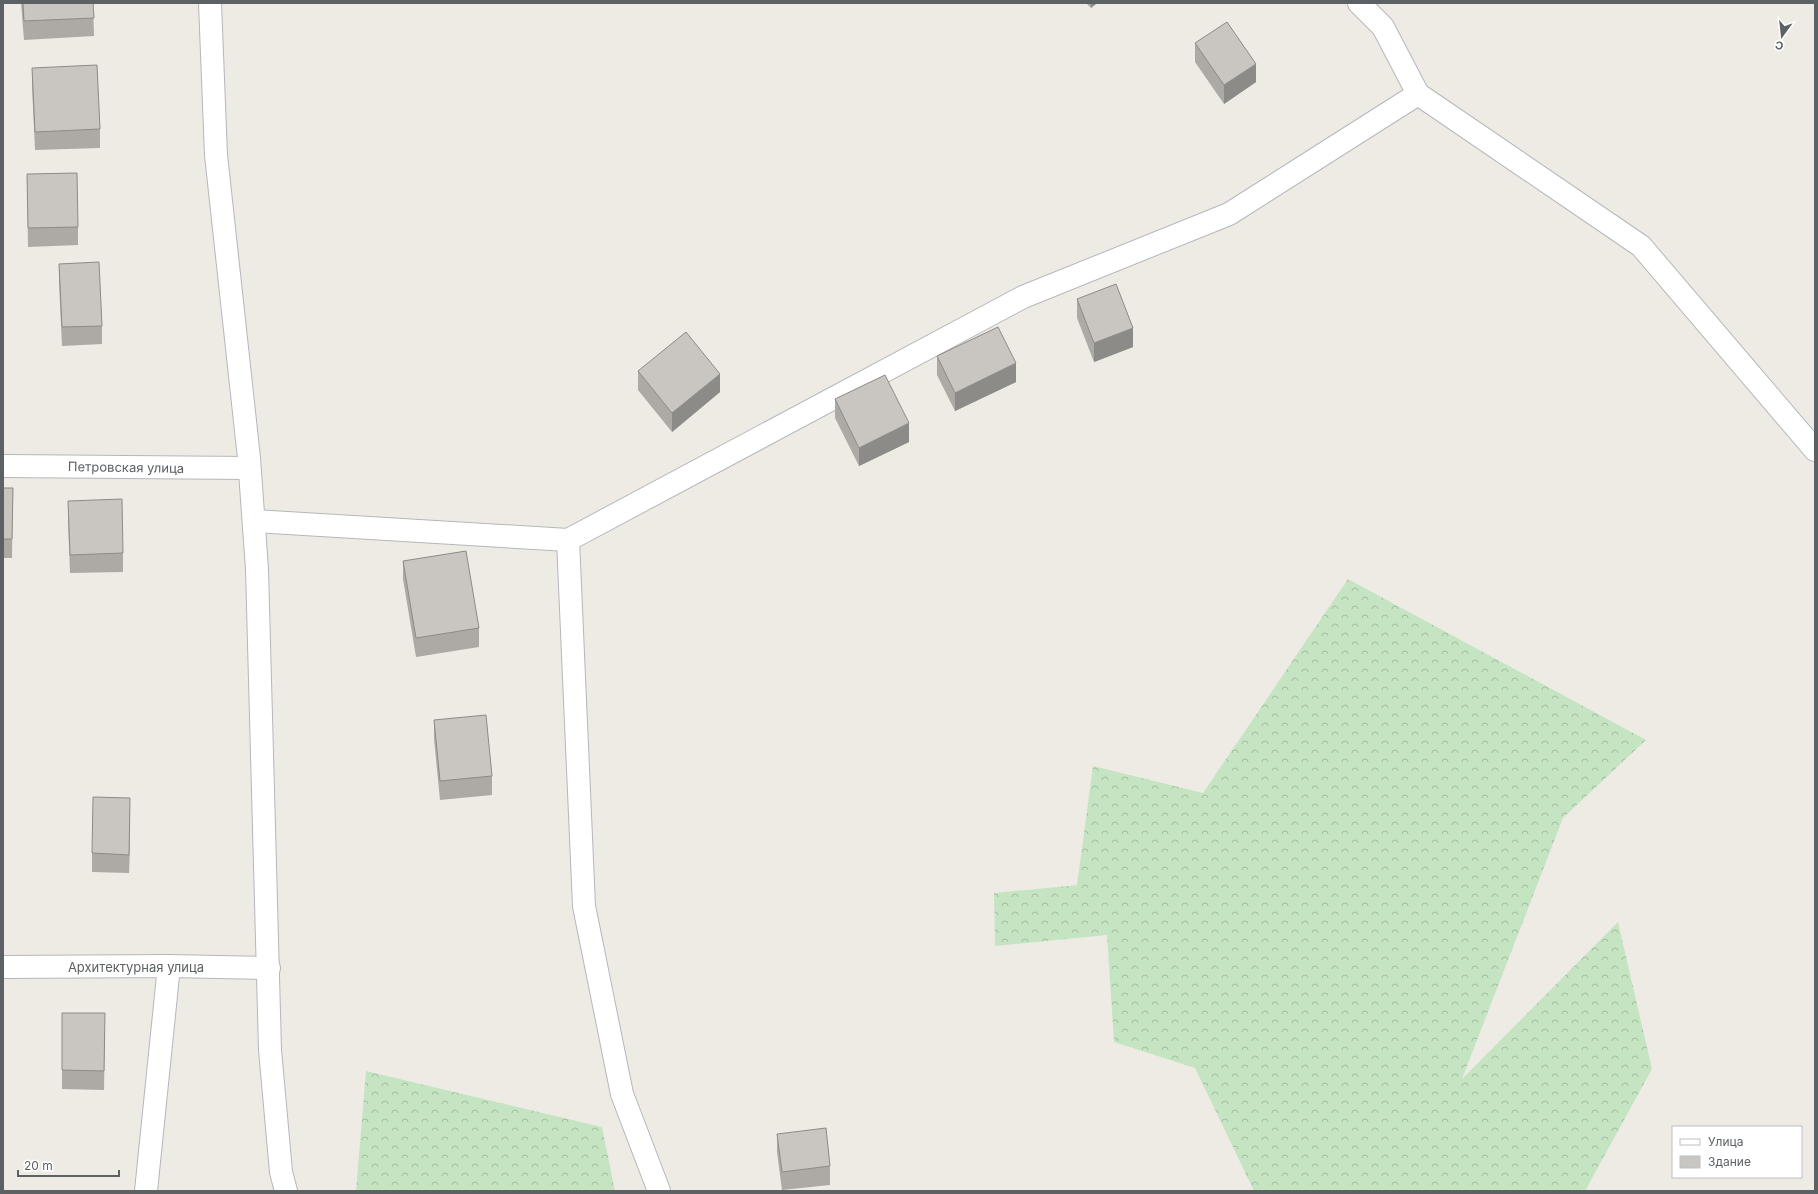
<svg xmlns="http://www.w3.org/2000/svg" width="1818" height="1194" viewBox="0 0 1818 1194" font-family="Inter,sans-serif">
  <defs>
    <pattern id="forest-crowns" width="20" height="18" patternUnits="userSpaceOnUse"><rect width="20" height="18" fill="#c5e5c2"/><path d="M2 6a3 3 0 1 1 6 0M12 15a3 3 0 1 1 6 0" fill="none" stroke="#a3bda1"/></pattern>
  </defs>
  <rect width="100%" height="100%" fill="#eeebe4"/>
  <g fill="url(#forest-crowns)">
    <polygon points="1348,579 1646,740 1563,818 1462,1079 1618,922 1652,1069 1585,1191 1254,1191 1195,1068 1114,1042 1107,935 995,946 994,893 1077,885 1093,766 1203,793"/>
    <polygon points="366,1071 602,1127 615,1191 356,1191"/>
  </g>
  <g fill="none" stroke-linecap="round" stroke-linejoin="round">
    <g stroke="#b5b7bb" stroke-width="24">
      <g id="minor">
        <polyline points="1359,3 1383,27 1418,94 1641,246 1815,450"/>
        <polyline points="3,466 249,468"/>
        <polyline points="254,521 568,540"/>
        <polyline points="3,967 169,966 269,968"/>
        <polyline points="146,1191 169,966"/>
        <polyline points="659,1191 622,1094 584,906 568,540 1023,297 1229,214 1418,94"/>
      </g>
    </g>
    <g stroke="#b5b7bb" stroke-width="24">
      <polyline id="tertiary" points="210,3 216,155 249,458 257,569 270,1050 281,1172 286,1191"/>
    </g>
    <use href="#minor" stroke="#fff" stroke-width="22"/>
    <use href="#tertiary" stroke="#fff" stroke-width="22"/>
  </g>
  <g fill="#adaaa6">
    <polygon points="21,3 93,3 94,36 24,40"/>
    <polygon points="1086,3 1097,3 1091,8"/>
    <polygon points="1195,43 1256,82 1224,104 1195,62"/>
    <polygon points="32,68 100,129 100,148 35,150 32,86"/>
    <polygon points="27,174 78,227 78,245 28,247"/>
    <polygon points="59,264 102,326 102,344 62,346 59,282"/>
    <polygon points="1077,299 1133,347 1094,362 1077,318"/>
    <polygon points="937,356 1016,382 955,411 937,375"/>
    <polygon points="638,371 720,392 672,432 638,390"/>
    <polygon points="835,399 909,442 859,466 835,418"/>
    <polygon points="3,488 13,488 12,558 3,558"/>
    <polygon points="68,501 123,553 123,572 70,573 68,520"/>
    <polygon points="403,561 479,628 479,647 416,657 403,579"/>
    <polygon points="434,720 492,776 492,795 440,800 434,739"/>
    <polygon points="130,816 129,873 92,872 92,853"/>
    <polygon points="105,1032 104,1090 62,1089 62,1070"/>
    <polygon points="777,1134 830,1166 830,1185 782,1190 777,1152"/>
  </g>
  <g fill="#8d8b87">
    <polygon points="1091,3 1097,3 1091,8"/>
    <polygon points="1256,64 1256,82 1224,104 1224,85"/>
    <polygon points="1133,328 1133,347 1094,362 1094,343"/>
    <polygon points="1016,363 1016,382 955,411 955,393"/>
    <polygon points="720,374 720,392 672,432 672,413"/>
    <polygon points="909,423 909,442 859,466 859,448"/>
    <polygon points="130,798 130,816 129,873 129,855"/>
  </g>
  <g fill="#c9c6c1" stroke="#8d8b87">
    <polygon points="23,3 93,3 94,18 24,21"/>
    <polygon points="1227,22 1256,64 1224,85 1195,43"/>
    <polygon points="97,65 100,129 35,132 32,68"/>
    <polygon points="77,173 78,227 28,228 27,174"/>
    <polygon points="99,262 102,326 62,327 59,264"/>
    <polygon points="1116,284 1133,328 1094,343 1077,299"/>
    <polygon points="998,327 1016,363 955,393 937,356"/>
    <polygon points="686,332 720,374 672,413 638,371"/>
    <polygon points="885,375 909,423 859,448 835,399"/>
    <polygon points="3,488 13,488 12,539 3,539"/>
    <polygon points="122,499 123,553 70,555 68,501"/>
    <polygon points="466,551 479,628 416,638 403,561"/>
    <polygon points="486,715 492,776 440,781 434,720"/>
    <polygon points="93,797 130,798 129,855 92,853"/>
    <polygon points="62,1013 105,1013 104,1071 62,1070"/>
    <polygon points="826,1128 830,1166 782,1172 777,1134"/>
  </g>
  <g text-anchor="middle" stroke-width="4" stroke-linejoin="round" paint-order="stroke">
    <g font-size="13" fill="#5c6164" stroke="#fff">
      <text transform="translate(126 467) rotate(1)" y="5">Петровская улица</text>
      <text x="136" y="972">Архитектурная улица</text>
    </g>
  </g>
  <rect width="1818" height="1194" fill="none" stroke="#5c6164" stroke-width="8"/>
  <rect x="1672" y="1126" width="130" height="52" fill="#ffffff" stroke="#bec0c1"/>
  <rect x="1680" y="1139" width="20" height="6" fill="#ffffff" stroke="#bec0c1"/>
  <text x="1708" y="1146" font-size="12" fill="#5c6164">Улица</text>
  <rect x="1680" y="1156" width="20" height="12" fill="#c9c6c1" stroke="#bec0c1"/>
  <text x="1708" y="1166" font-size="12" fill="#5c6164">Здание</text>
  <g transform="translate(1782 36) rotate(195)" stroke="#ffffff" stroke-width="3" paint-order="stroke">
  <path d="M0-3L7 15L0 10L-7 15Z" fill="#5c6164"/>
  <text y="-6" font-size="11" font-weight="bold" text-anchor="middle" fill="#5c6164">С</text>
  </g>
  <path d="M18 1170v6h101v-6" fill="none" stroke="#5c6164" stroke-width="2"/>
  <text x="24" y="1170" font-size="12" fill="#5c6164" stroke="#ffffff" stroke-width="3" paint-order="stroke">20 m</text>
</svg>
